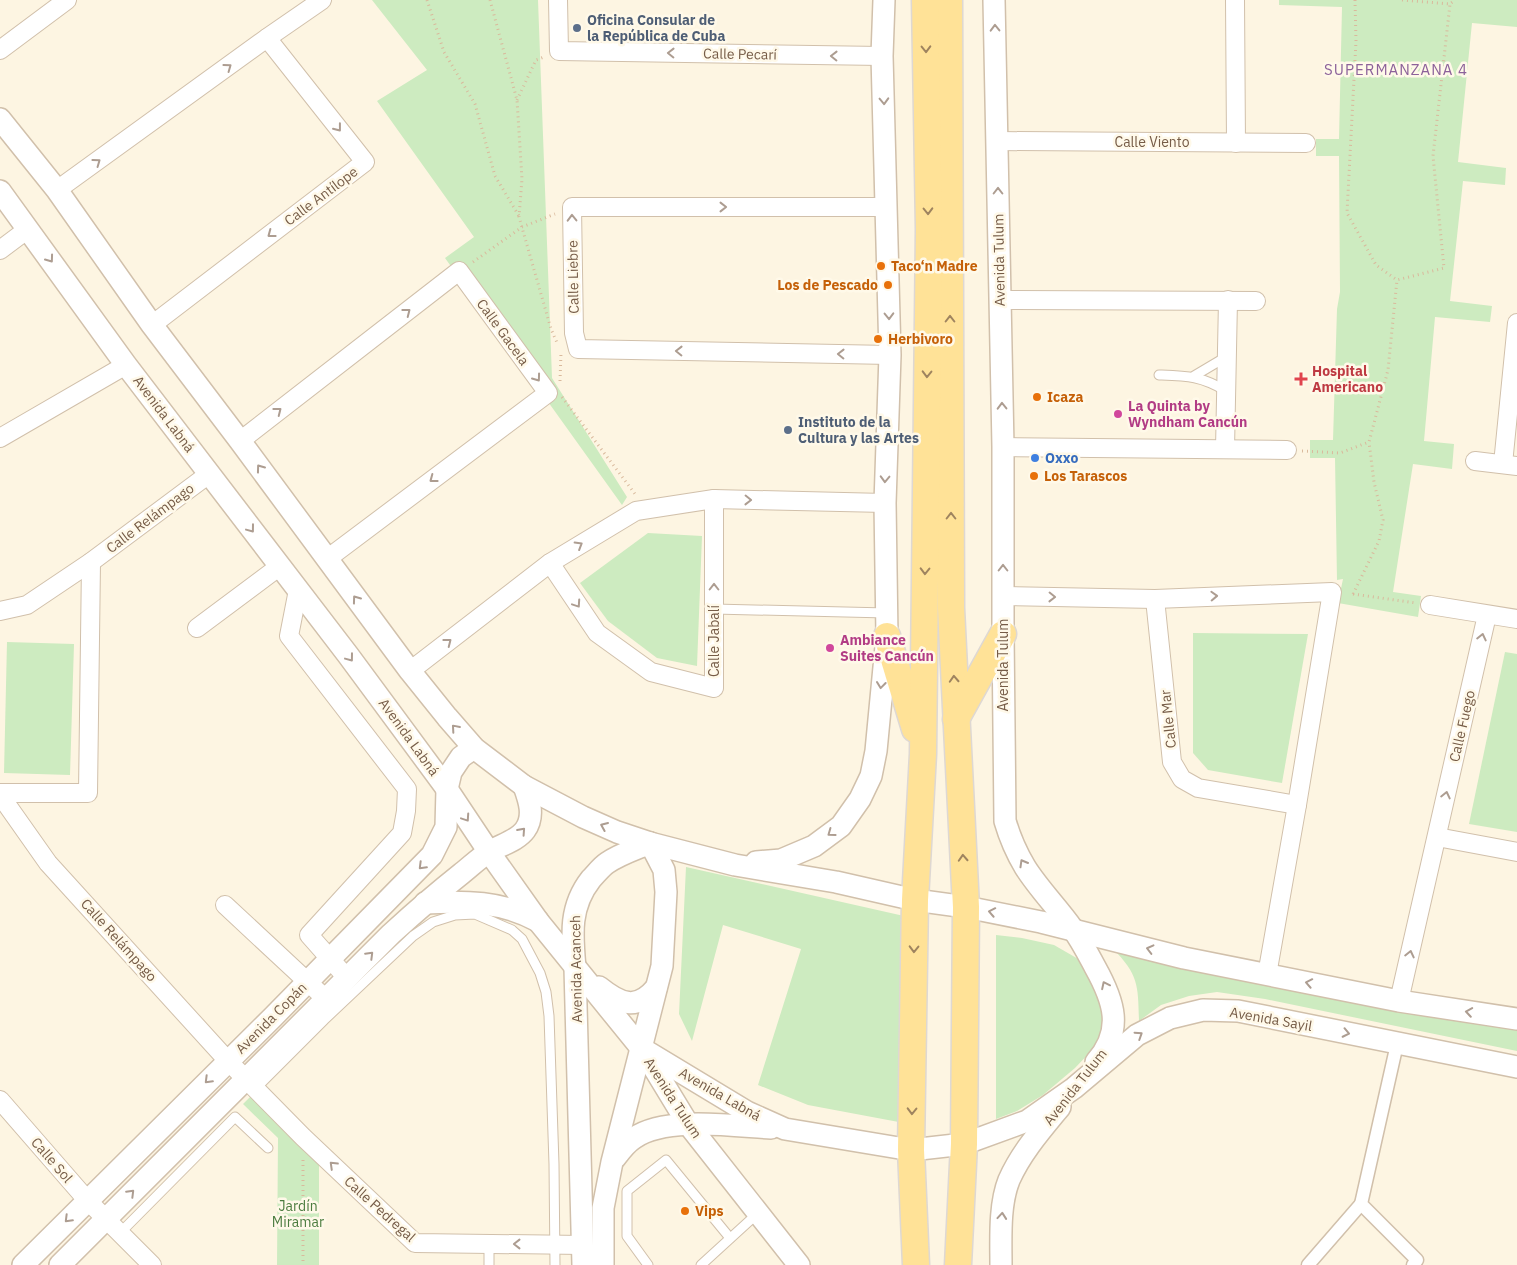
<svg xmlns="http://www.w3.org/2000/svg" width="1517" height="1265" viewBox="0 0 1517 1265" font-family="'IBM Plex Sans',sans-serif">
  <rect width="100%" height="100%" fill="#fdf5e2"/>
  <g fill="#cdebc0">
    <polygon points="372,0 538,0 552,378 627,497 622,505 445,258 474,237 377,101 427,70"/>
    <polygon points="1279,0 1517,0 1517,27 1472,23 1458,162 1506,168 1505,185 1463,181 1450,301 1492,306 1490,322 1435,317 1424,441 1454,444 1452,469 1413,464 1393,592 1421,596 1418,617 1338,603 1343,579 1337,580 1335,458 1310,458 1310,440 1333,440 1337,309 1340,292 1339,156 1316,156 1316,139 1339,139 1342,7 1279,5"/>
    <polygon points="648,533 702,536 697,666 657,658 608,621 580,583"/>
    <polygon points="1193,633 1308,634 1282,783 1208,770 1193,753"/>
    <polygon points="7,642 74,644 70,775 4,773"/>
    <polygon points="1505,652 1517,654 1517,832 1469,824"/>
    <polygon points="686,867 904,916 904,1123 808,1105 758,1085 801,949 723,925 692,1041 679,1014"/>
    <polygon points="996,935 1022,938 1054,945 1080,960 1100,985 1104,1032 1095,1047 1075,1068 1043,1095 1017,1111 996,1119"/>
    <path d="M1113,949l404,81v21l-252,-52 -48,-7 -28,4 -28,9 -22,16c-1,-35 0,-46 -26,-72z"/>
    <polygon points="253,1094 319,1158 319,1265 277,1265 278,1138 243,1104"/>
  </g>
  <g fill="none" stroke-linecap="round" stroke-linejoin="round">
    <g stroke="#d1c0ab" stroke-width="11">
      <g id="service">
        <path d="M1159,375c28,1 42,1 67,16"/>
        <polyline points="1194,376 1226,357"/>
        <polyline points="714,609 887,613"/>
        <polyline points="256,1088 324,1020 413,936 433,922 455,915 475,914 512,930 522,939 540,973 546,992 549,1016 554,1164 555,1265"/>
        <polyline points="120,1233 235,1117 268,1148"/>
        <polyline points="489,1244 489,1265"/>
        <polyline points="648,1265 627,1236 627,1191 666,1160 730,1238"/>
        <polyline points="701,1265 758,1213"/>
      </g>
    </g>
    <g stroke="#d1c0ab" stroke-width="15">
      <g id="pedestrian">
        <polyline points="1397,1044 1361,1204 1417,1260 1413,1265"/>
        <polyline points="1308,1265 1361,1204"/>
      </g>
    </g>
    <g stroke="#d1c0ab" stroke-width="20">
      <g id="minor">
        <polyline points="558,0 559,51 882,56"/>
        <polyline points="1235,0 1236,143"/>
        <polyline points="267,38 322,0"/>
        <polyline points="0,50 67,0"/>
        <polyline points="998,141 1306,143"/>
        <polyline points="57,190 267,38 365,162 152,325"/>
        <polyline points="887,207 572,207 574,333 578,349 890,355"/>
        <polyline points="0,250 28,229"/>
        <polyline points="999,300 1256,301"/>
        <polyline points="0,438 126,365"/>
        <polyline points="240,441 459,271 548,393 327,559"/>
        <polyline points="1003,447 1287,450"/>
        <polyline points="1225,449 1228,300"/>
        <polyline points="1475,461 1517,466"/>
        <polyline points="1503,464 1517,323"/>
        <polyline points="550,563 597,633 651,672 714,688 714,499"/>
        <polyline points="298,590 289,636 407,789 406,811 402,833 309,935 347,978"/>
        <polyline points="1003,596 1155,599 1332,592 1297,805 1267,975"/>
        <polyline points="1155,599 1172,762 1182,779 1198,788 1297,805"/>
        <polyline points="1430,605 1517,619"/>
        <polyline points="0,611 27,605 91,562 209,474"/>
        <polyline points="197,628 280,566"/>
        <polyline points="410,671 550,563 636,511 714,499 885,503"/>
        <polyline points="0,793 88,793 91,562"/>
        <polyline points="0,795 48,863 228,1061 303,1137 415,1243 583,1245"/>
        <polyline points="1437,837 1517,852"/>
        <polyline points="225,905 326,999"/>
        <polyline points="1399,1001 1487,615"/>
        <polyline points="0,1100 87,1200 152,1265"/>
      </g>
    </g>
    <g stroke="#d1c0ab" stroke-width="24">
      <g id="tertiary">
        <path d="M994,0l9,447v187l2,187c5,17 11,31 20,46 13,21 32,40 47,61 9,12 16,26 23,39 19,34 29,63 1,95"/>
        <polyline points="0,119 57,190 152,325 240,441 410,671 447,717 474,748 524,786 583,817 617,832 650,843 735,865 836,882 915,900 966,907 1041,922 1184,958 1399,1001 1517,1019"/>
        <polyline points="0,191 126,365 348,655 447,789 489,852 538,921 641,1048 747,1112 785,1129 911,1150 964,1144 1027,1121 1074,1088 1137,1035 1170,1018 1203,1010 1238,1011 1517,1067"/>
        <polyline points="756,862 781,860 814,846 841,826 860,799 871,776 876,751 887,636 885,503 890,355 882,56 884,0"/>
        <path d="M425,903c40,-2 77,-2 113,18"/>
        <path d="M599,987c21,17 38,24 57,1"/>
        <polyline points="643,1050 688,1124 799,1265"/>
        <path d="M615,1158c6,-8 11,-15 19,-20 32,-22 99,-12 137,-10"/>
        <polyline points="23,1265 273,1017 432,855 446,827 447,789 451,772 461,757 474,748"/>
        <path d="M60,1265l331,-331c23,-21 46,-41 70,-60 9,-7 18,-16 28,-22 11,-7 28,-11 36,-22 10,-14 4,-30 -1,-44"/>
        <path d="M583,1265l-8,-297c-3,-33 -6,-61 16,-89 5,-5 10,-12 16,-16 13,-9 29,-14 43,-20"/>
        <polyline points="603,1265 603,1208 612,1162 662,966 666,892 664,870 650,843"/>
        <path d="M1001,1265c0,-26 -2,-60 8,-85 12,-27 32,-50 51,-73"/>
      </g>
    </g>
    <g stroke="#ded8d3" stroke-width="29">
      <g id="primary">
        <polyline points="949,0 951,608 966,907 964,1144 958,1265"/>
        <polyline points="887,636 915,729"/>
        <polyline points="956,719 1003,634"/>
        <polyline points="916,1265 911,1150 915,900 923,754 929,229 925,0"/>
      </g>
    </g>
    <g stroke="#d9b99c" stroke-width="3" stroke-dasharray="1 4" stroke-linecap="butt">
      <polyline points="427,0 444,52 475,104 495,176 519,216"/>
      <polyline points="490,0 517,100 522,179 519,217 551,329 558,345"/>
      <polyline points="1355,0 1356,41 1347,213 1376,265 1397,280 1444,268 1433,156 1450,4"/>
      <polyline points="1402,0 1450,4 1455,0"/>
      <polyline points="517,100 536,60 544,57"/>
      <polyline points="473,262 522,227 555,214"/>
      <polyline points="560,381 561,353"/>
      <polyline points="562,397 635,494"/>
      <polyline points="1302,451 1340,453 1369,442 1388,370 1397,280"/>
      <polyline points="1353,594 1379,541 1383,520 1374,482 1369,442"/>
      <polyline points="1353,594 1416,603"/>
      <polyline points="303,1160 303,1265"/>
    </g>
    <use href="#service" stroke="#fff" stroke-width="9"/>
    <use href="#pedestrian" stroke="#fff" stroke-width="12"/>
    <use href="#minor" stroke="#fff" stroke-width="18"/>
    <use href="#tertiary" stroke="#fff" stroke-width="21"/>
    <use href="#primary" stroke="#ffe297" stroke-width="26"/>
  </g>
  <defs><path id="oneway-chevron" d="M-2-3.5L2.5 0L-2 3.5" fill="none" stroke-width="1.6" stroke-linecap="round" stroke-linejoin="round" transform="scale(1.25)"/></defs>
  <g stroke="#ad9d91">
    <use href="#oneway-chevron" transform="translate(995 28) rotate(-91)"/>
    <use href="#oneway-chevron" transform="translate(671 53) rotate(-179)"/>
    <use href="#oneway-chevron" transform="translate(834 56) rotate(-179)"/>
    <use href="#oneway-chevron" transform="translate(228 67) rotate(-36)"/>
    <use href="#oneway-chevron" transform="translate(884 101) rotate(88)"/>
    <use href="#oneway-chevron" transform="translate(338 128) rotate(52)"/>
    <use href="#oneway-chevron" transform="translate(97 162) rotate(-36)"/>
    <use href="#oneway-chevron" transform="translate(998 191) rotate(-90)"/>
    <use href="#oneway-chevron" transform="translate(723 207)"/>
    <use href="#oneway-chevron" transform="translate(572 218) rotate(-91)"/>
    <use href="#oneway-chevron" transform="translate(271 234) rotate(143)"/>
    <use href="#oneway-chevron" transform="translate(50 259) rotate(54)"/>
    <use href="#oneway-chevron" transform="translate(407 312) rotate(-38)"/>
    <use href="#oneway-chevron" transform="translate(889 316) rotate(89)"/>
    <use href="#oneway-chevron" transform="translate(679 351) rotate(-179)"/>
    <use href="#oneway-chevron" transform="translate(841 354) rotate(-179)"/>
    <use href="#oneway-chevron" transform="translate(537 378) rotate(54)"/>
    <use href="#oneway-chevron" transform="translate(1002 406) rotate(-91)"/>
    <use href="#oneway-chevron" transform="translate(278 411) rotate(-38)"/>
    <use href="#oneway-chevron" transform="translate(260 468) rotate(-126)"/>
    <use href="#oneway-chevron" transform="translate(433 479) rotate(143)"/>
    <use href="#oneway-chevron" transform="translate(885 479) rotate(92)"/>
    <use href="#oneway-chevron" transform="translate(748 500) rotate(1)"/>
    <use href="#oneway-chevron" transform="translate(251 529) rotate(53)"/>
    <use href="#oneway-chevron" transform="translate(579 545) rotate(-31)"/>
    <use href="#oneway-chevron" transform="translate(1003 568) rotate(-90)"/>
    <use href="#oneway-chevron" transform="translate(714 587) rotate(-90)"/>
    <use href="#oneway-chevron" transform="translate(1214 596) rotate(-2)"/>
    <use href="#oneway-chevron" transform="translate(1052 597) rotate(1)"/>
    <use href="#oneway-chevron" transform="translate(356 599) rotate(-126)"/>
    <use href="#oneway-chevron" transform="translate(577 604) rotate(56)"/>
    <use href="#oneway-chevron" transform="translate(1482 637) rotate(-77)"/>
    <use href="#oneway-chevron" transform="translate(448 642) rotate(-38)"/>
    <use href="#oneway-chevron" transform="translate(350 658) rotate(53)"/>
    <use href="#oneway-chevron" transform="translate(881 685) rotate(97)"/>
    <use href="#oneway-chevron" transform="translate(455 728) rotate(-131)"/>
    <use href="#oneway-chevron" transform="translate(1446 795) rotate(-77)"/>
    <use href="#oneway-chevron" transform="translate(466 818) rotate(56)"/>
    <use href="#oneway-chevron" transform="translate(604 826) rotate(-157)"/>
    <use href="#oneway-chevron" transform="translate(522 831) rotate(-48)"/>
    <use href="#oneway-chevron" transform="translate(831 833) rotate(144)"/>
    <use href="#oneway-chevron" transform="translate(1023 863) rotate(-120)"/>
    <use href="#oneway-chevron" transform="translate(422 866) rotate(135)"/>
    <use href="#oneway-chevron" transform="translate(992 912) rotate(-169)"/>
    <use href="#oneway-chevron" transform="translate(1150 949) rotate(-166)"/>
    <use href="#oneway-chevron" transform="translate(1410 954) rotate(-77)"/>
    <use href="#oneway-chevron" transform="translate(370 955) rotate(-45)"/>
    <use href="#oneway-chevron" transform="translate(1309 983) rotate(-169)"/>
    <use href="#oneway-chevron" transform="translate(1105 985) rotate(-116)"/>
    <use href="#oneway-chevron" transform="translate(1469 1012) rotate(-171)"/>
    <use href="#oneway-chevron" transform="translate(1346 1033) rotate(12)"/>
    <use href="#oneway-chevron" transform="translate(1139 1035) rotate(-33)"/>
    <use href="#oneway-chevron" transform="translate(208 1080) rotate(135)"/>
    <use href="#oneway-chevron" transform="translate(333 1165) rotate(-136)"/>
    <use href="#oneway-chevron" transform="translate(131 1193) rotate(-45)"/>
    <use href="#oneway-chevron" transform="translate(1002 1216) rotate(-85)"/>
    <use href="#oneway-chevron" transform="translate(68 1219) rotate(135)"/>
    <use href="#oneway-chevron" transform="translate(517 1244) rotate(-180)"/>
  </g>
  <g stroke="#9f845f">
    <use href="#oneway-chevron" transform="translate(926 49) rotate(89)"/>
    <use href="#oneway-chevron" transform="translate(928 211) rotate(89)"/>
    <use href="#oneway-chevron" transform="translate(950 319) rotate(-90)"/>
    <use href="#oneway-chevron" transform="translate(927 374) rotate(91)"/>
    <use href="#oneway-chevron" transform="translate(951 516) rotate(-90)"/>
    <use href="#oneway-chevron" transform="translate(925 571) rotate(91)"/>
    <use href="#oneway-chevron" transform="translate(954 679) rotate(-93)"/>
    <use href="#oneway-chevron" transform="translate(963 858) rotate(-93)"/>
    <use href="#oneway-chevron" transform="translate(914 949) rotate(91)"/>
    <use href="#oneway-chevron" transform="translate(912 1111) rotate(91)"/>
  </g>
  <g fill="#5c6f8a" stroke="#fff9e9" stroke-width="2">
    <circle cx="577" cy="28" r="5"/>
    <circle cx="788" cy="430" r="5"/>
  </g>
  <g fill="#e8710a" stroke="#fff9e9" stroke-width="2">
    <circle cx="881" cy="266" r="5"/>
    <circle cx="888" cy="285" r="5"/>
    <circle cx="878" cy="339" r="5"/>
    <circle cx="1037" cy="397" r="5"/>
    <circle cx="1034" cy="476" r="5"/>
    <circle cx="685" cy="1211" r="5"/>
  </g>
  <path fill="#e0444e" stroke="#fff9e9" stroke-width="2" d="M1298.5 371.5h5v5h5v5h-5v5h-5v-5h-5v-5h5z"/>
  <g fill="#d1479c" stroke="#fff9e9" stroke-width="2">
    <circle cx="1118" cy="414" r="5"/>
    <circle cx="830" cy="648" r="5"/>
  </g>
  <circle fill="#3f7fe0" stroke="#fff9e9" stroke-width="2" cx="1035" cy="458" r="5"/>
  <g text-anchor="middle" stroke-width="5" stroke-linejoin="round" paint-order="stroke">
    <g font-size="14" font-weight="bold" fill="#4e5e75" stroke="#fff9e9" text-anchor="start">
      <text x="587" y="25">Oficina Consular de<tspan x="587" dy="16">la República de Cuba</tspan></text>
      <text x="798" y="427">Instituto de la<tspan x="798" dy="16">Cultura y las Artes</tspan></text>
    </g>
    <g font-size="14" fill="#765c47" stroke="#fff9e9">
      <text transform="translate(740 54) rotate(1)" y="5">Calle Pecarí</text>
      <text x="1152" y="147">Calle Viento</text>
      <text transform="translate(321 196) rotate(-37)" y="5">Calle Antílope</text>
      <text transform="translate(999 260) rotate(-91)" y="5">Avenida Tulum</text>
      <text transform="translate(573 277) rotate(-91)" y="5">Calle Liebre</text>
      <text transform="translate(503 332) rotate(54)" y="5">Calle Gacela</text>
      <text transform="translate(164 414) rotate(53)" y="5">Avenida Labná</text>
      <text transform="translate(150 518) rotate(-37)" y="5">Calle Relámpago</text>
      <text transform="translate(714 641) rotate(-90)" y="5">Calle Jabalí</text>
      <text transform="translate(1003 665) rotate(-90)" y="5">Avenida Tulum</text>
      <text transform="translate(1168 719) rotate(-96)" y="5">Calle Mar</text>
      <text transform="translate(1462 726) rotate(-77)" y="5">Calle Fuego</text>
      <text transform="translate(409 737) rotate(54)" y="5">Avenida Labná</text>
      <text transform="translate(119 940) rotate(48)" y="5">Calle Relámpago</text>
      <text transform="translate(576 969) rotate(-91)" y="5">Avenida Acanceh</text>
      <text transform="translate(271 1018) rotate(-45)" y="5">Avenida Copán</text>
      <text transform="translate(1271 1019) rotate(10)" y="5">Avenida Sayil</text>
      <text transform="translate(1075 1087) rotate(-52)" y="5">Avenida Tulum</text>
      <text transform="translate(720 1094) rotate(30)" y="5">Avenida Labná</text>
      <text transform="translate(673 1098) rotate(57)" y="5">Avenida Tulum</text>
      <text transform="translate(52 1160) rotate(49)" y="5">Calle Sol</text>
      <text transform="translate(380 1209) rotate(42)" y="5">Calle Pedregal</text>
    </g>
    <g font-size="14" font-weight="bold" fill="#c56008" stroke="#fff9e9" text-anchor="start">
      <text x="891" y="271">Taco‘n Madre</text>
      <text x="878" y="290" text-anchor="end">Los de Pescado</text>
      <text x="888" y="344">Herbivoro</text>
      <text x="1047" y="402">Icaza</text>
      <text x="1044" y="481">Los Tarascos</text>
      <text x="695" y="1216">Vips</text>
    </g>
    <g font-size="14" font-weight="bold" fill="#be3a42" stroke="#fff9e9" text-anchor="start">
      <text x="1312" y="376">Hospital<tspan x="1312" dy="16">Americano</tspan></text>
    </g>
    <g font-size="14" font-weight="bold" fill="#b23c85" stroke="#fff9e9" text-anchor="start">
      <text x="1128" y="411">La Quinta by<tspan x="1128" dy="16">Wyndham Cancún</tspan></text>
      <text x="840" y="645">Ambiance<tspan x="840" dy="16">Suites Cancún</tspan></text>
    </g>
    <g font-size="14" font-weight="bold" fill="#366cbe" stroke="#fff9e9" text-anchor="start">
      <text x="1045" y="463">Oxxo</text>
    </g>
    <g font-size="14" fill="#4b7c3f" stroke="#fff9e9">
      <text x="298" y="1211">Jardín<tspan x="298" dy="16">Miramar</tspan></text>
    </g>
    <g font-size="15" letter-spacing="1" fill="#8c629a" stroke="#fff9e9">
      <text x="1396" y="75">SUPERMANZANA 4</text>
    </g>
  </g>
</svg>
